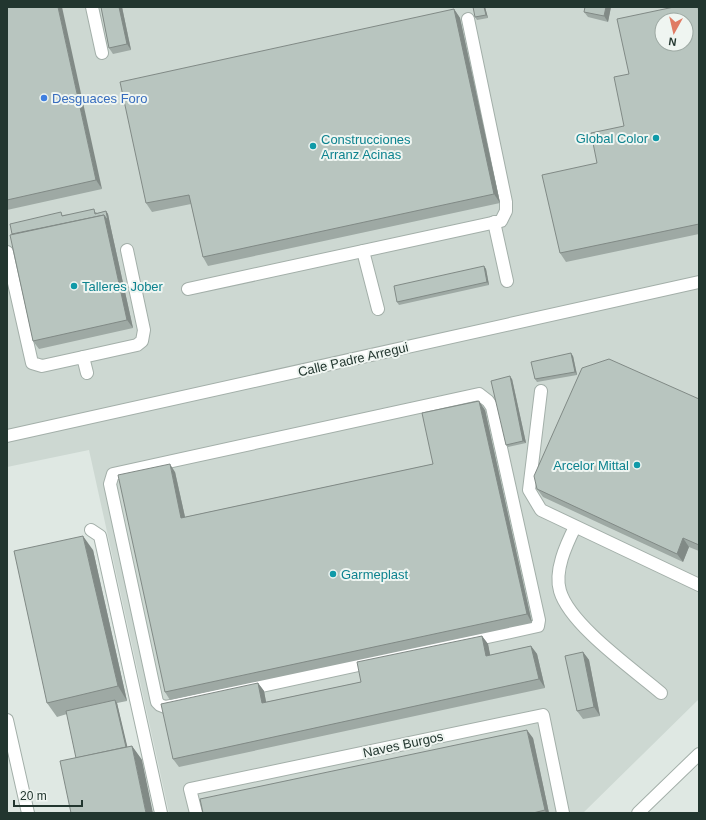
<svg xmlns="http://www.w3.org/2000/svg" width="706" height="820" viewBox="0 0 706 820" font-family="Arial,sans-serif">
  <rect width="100%" height="100%" fill="#dfe8e3"/>
  <path fill="#cdd8d2" fill-rule="evenodd" d="M7,7h692v692l-116,114h-414l-80,-363 -82,17zM662,20h24v24h-24z"/>
  <g fill="none" stroke-linecap="round" stroke-linejoin="round">
    <g stroke="#a3afa9" stroke-width="14">
      <g id="lane">
        <polyline points="92,7 102,53"/>
        <polyline points="494,222 507,281"/>
        <polyline points="363,251 378,309"/>
        <polyline points="7,252 32,363 42,366 83,357 87,373"/>
        <polyline points="188,289 501,221 506,211 506,202 468,19"/>
        <polyline points="83,357 137,345 142,341 144,330 127,250"/>
        <polyline points="541,391 529,490 541,510 699,585"/>
        <polygon points="479,394 488,401 492,407 539,620 538,626 165,707 160,705 157,702 110,484 113,474"/>
        <path d="M575,527c-9,18 -21,44 -15,64 10,34 73,78 101,102"/>
        <polyline points="91,530 100,536 161,813"/>
        <polyline points="196,813 190,789 543,715 563,813"/>
      </g>
    </g>
    <g stroke="#a3afa9" stroke-width="14">
      <g id="street">
        <polyline points="7,436 699,282"/>
        <polyline points="7,720 28,813"/>
        <polyline points="638,813 699,754"/>
      </g>
    </g>
    <use href="#lane" stroke="#fff" stroke-width="12"/>
    <use href="#street" stroke="#fff" stroke-width="12"/>
  </g>
  <g fill="#9ea9a4">
    <polygon points="7,7 102,189 7,210"/>
    <polygon points="101,7 122,7 131,50 113,54 109,48"/>
    <polygon points="485,7 488,18 477,20 475,17"/>
    <polygon points="611,7 608,22 588,17 584,12"/>
    <polygon points="699,7 699,234 566,262 560,253 597,163 624,126"/>
    <polygon points="454,9 460,18 500,203 208,266 203,257 191,204 152,212 146,203"/>
    <polygon points="106,211 108,214 110,224 133,328 39,349 33,341 12,234 63,215 96,212 97,213"/>
    <polygon points="484,266 486,269 489,285 399,305 397,302"/>
    <polygon points="573,356 577,375 537,382 535,379"/>
    <polygon points="512,379 526,443 508,447 506,445"/>
    <polygon points="699,399 699,551 689,547 683,562 543,497 537,489"/>
    <polygon points="485,410 532,623 170,700 165,692 175,472 185,517 433,464"/>
    <polygon points="93,550 127,701 117,703 127,747 132,746 142,760 67,714 57,717 47,703"/>
    <polygon points="482,636 488,644 490,655 531,646 537,654 545,688 179,767 173,759 258,683 264,691 266,702 361,682"/>
    <polygon points="583,652 589,660 600,716 583,719 577,711"/>
    <polygon points="533,738 549,813 203,813"/>
  </g>
  <g fill="#818a86">
    <polygon points="58,7 62,7 102,189 96,180"/>
    <polygon points="119,7 122,7 131,50 127,44"/>
    <polygon points="484,7 485,7 488,18 486,15"/>
    <polygon points="606,7 611,7 608,22 604,16"/>
    <polygon points="454,9 460,18 500,203 494,194"/>
    <polygon points="106,211 108,214 110,224 133,328 127,320 104,215"/>
    <polygon points="484,266 486,269 489,285 487,282"/>
    <polygon points="571,353 573,356 577,375 575,372"/>
    <polygon points="510,376 512,379 526,443 523,441"/>
    <polygon points="479,401 485,410 532,623 527,614"/>
    <polygon points="170,464 175,472 187,526 181,518"/>
    <polygon points="83,536 93,550 127,701 118,686"/>
    <polygon points="683,538 689,547 683,562 677,554"/>
    <polygon points="482,636 488,644 492,664 486,656"/>
    <polygon points="531,646 537,654 545,688 539,679"/>
    <polygon points="583,652 589,660 600,716 594,707"/>
    <polygon points="258,683 264,691 268,712 262,703"/>
    <polygon points="115,700 117,703 131,762 129,759"/>
    <polygon points="527,730 533,738 549,813 546,813 545,810"/>
    <polygon points="132,746 142,760 153,813 146,813"/>
  </g>
  <g fill="#b8c5bf" stroke="#818a86" fill-rule="evenodd">
    <polygon points="7,7 58,7 96,180 7,200"/>
    <polygon points="101,7 119,7 127,44 109,48"/>
    <polygon points="473,7 484,7 486,15 475,17"/>
    <polygon points="585,7 606,7 604,16 584,12"/>
    <path d="M674,7h24l1,7v210l-139,29 -18,-78 55,-12 -6,-30 33,-7 -10,-49 15,-3 -12,-55zM662,20h24v24h-24z"/>
    <polygon points="454,9 494,194 203,257 189,195 146,203 120,82"/>
    <polygon points="94,209 95,214 106,211 108,221 104,215 12,234 10,224 61,212 62,216"/>
    <polygon points="104,215 127,320 33,341 10,235"/>
    <polygon points="484,266 487,282 397,302 394,286"/>
    <polygon points="571,353 575,372 535,379 531,362"/>
    <polygon points="609,359 699,399 699,545 683,538 677,554 537,489 534,476 582,368"/>
    <polygon points="510,376 523,441 506,445 491,381"/>
    <polygon points="479,401 527,614 165,692 118,475 170,464 181,518 433,464 422,413"/>
    <polygon points="83,536 118,686 47,703 14,551"/>
    <polygon points="482,636 486,656 531,646 539,679 173,759 161,704 258,683 262,703 361,682 357,662"/>
    <polygon points="583,652 594,707 577,711 565,656"/>
    <polygon points="115,700 126,747 76,758 66,711"/>
    <polygon points="527,730 545,810 533,813 203,813 200,799"/>
    <polygon points="132,746 146,813 71,813 60,761"/>
  </g>
  <circle fill="#3f7fe0" stroke="#eff5f1" stroke-width="1.5" cx="44" cy="98" r="4"/>
  <g fill="#0f9aa8" stroke="#eff5f1" stroke-width="1.5">
    <circle cx="656" cy="138" r="4"/>
    <circle cx="313" cy="146" r="4"/>
    <circle cx="74" cy="286" r="4"/>
    <circle cx="637" cy="465" r="4"/>
    <circle cx="333" cy="574" r="4"/>
  </g>
  <g text-anchor="middle" stroke-width="4" stroke-linejoin="round" paint-order="stroke">
    <g font-size="13" fill="#366cbe" stroke="#eff5f1" text-anchor="start">
      <text x="52" y="103">Desguaces Foro</text>
    </g>
    <g font-size="13" fill="#0d838f" stroke="#eff5f1" text-anchor="start">
      <text x="648" y="143" text-anchor="end">Global Color</text>
      <text x="321" y="144">Construcciones<tspan x="321" dy="15">Arranz Acinas</tspan></text>
      <text x="82" y="291">Talleres Jober</text>
      <text x="629" y="470" text-anchor="end">Arcelor Mittal</text>
      <text x="341" y="579">Garmeplast</text>
    </g>
    <g font-size="13" fill="#22362f" stroke="#eff5f1">
      <text transform="translate(353 359) rotate(-13)" y="5">Calle Padre Arregui</text>
      <text transform="translate(403 744) rotate(-12)" y="5">Naves Burgos</text>
    </g>
  </g>
  <rect width="706" height="820" fill="none" stroke="#22362f" stroke-width="16"/>
  <g transform="translate(674 32) rotate(188)"><circle r="19" fill="#eff5f1" stroke="#9da9a3"/>
  <path d="M0-3L7 15L0 10L-7 15Z" fill="#e07b64"/>
  <text y="-6" font-size="11" font-weight="bold" text-anchor="middle" fill="#22362f">N</text>
  </g>
  <path d="M14 800v6h68v-6" fill="none" stroke="#22362f" stroke-width="2"/>
  <text x="20" y="800" font-size="12" fill="#22362f" stroke="#eff5f1" stroke-width="3" paint-order="stroke">20 m</text>
</svg>
